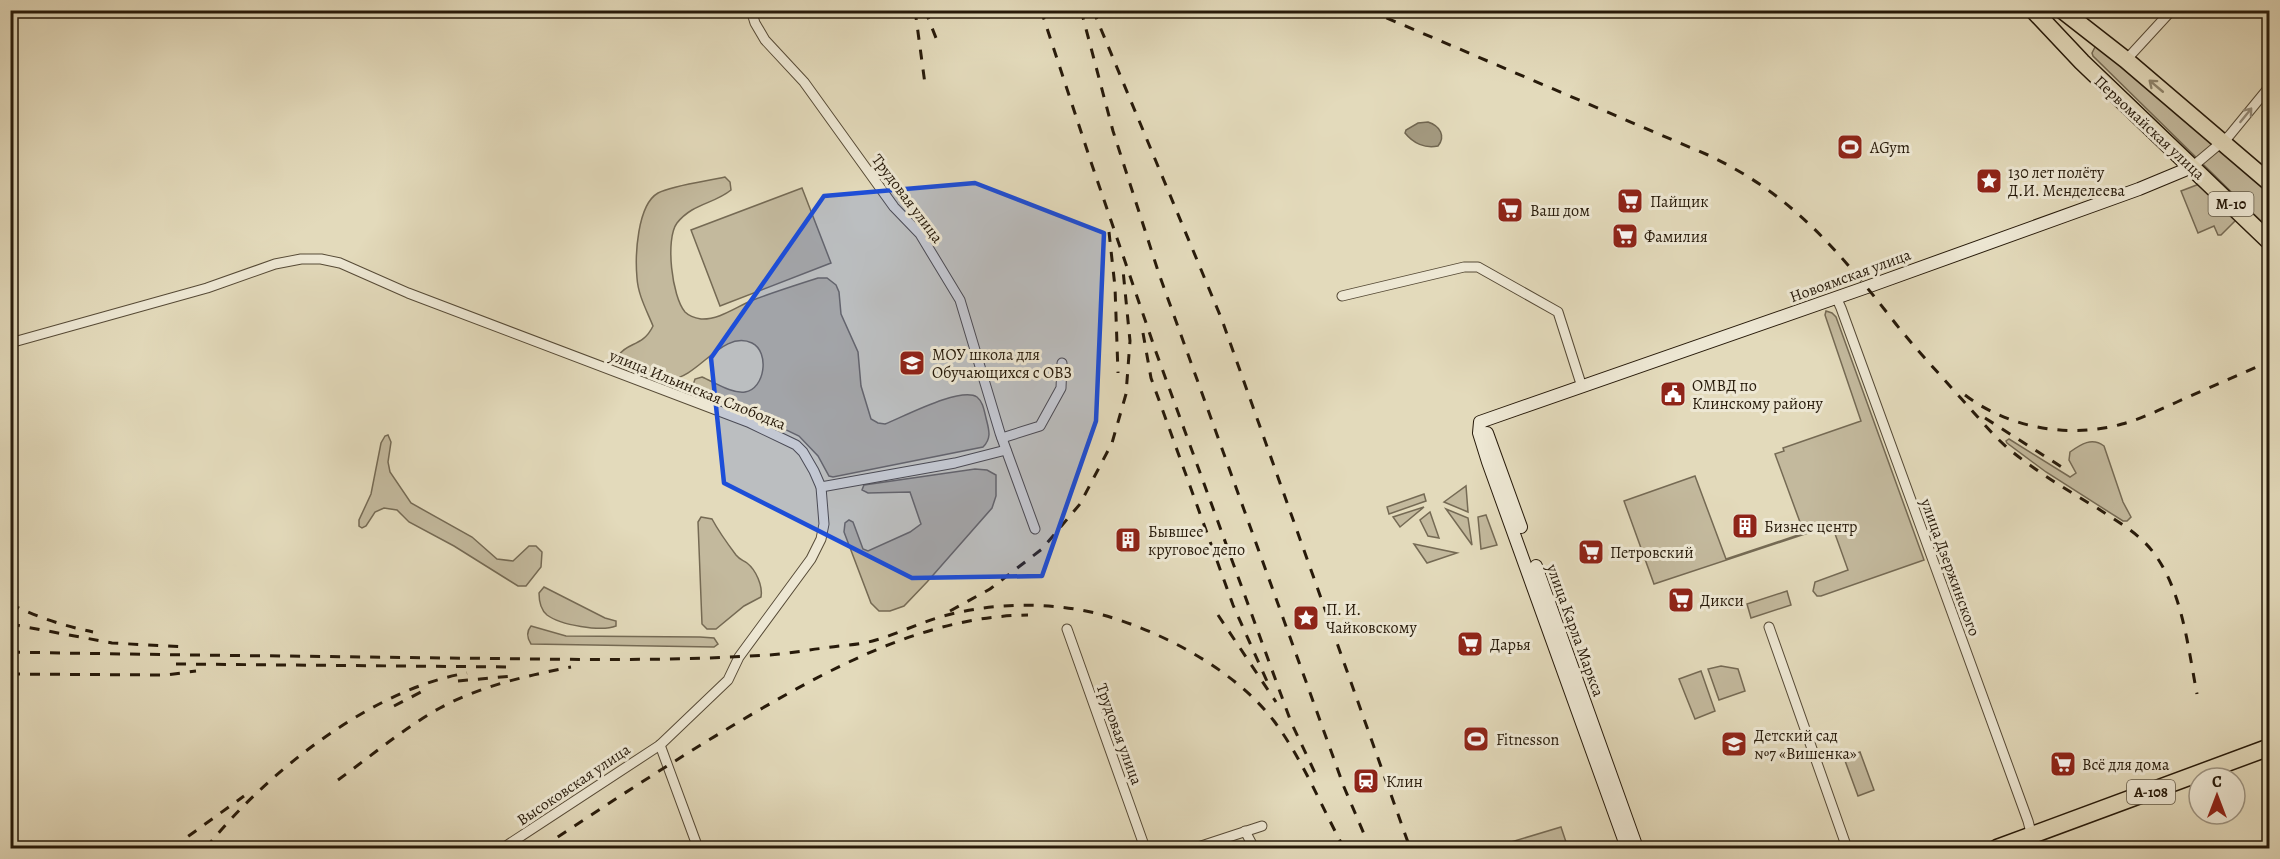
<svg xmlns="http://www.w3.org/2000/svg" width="2280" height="859" viewBox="0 0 2280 859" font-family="Alegreya,serif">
  <rect width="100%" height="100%" fill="#e3dabb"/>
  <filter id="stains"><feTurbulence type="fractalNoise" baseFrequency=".00333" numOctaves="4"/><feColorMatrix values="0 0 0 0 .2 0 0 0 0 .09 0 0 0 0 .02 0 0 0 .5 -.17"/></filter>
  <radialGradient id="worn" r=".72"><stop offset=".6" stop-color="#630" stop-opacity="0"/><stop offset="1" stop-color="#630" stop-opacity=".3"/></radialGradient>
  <g fill="#c3b99d" stroke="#756a54" stroke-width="1.5">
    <polygon points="2095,47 2101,48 2269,190 2269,229 2093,56 2092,53"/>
    <path d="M725,177l5,5 1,8c-17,14 -38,13 -54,33 -12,16 -5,74 8,89 4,4 10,6 16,7 18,1 35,-12 52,-19 21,-8 43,-15 65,-22h9l9,7 3,7 2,22 17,38 3,34 10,33 7,4 7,1c18,-7 76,-38 92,-27 6,5 7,13 9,21 3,12 6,20 -3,29l-150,30 -4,-1 -11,-20 -19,-20 -50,-24 -49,-18 -7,-9 2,-6 7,-2c12,5 30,17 43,15 20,-3 25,-40 7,-49 -29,-14 -54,35 -81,36 -16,1 -35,-10 -49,-16l-3,-8c8,-13 24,-8 34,-29 -6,-15 -15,-31 -16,-48 -2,-22 0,-73 21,-85 15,-8 50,-12 67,-16z"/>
    <polygon points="2202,183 2237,219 2221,235 2218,235 2214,226 2198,233 2181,191"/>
    <polygon points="802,188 831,263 720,306 691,230"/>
    <polygon points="1826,311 1832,313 1836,317 1924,560 1821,596 1817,596 1813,591 1815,582 1848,570 1834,531 1823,528 1654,584 1624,501 1695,476 1726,559 1804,533 1775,454 1784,451 1783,448 1861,421 1825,315"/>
    <polygon points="388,435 391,442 388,462 390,472 411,503 472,537 497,559 513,561 529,546 536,546 542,552 541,567 526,586 518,586 454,546 409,522 397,510 384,508 375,512 366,526 362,528 359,526 359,520 371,494 381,443 385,436"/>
    <path d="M2009,439l61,38 6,-4 -7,-13 1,-8c11,-8 22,-15 34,-6l19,56 8,15 -4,4h-4l-77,-49 -39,-29 -1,-2z"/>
    <polygon points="975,469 987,470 996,475 996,496 992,508 927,582 904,606 890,611 879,611 871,603 844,532 845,523 849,520 853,522 863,549 868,551 910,532 921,524 910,492 868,493 862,490 864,485"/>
    <polygon points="1466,486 1468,512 1444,502"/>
    <polygon points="1424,494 1426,501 1389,514 1387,507"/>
    <polygon points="1424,507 1400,527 1393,517"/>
    <polygon points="1446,509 1468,518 1472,545"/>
    <polygon points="1430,512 1439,538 1428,536 1420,520"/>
    <polygon points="1486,515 1497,545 1481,549 1478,517"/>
    <path d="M701,517l11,2c7,13 15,24 24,36 4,5 7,5 11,8 9,7 16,23 14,34l-17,9 -28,23h-9l-5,-5 -4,-102z"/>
    <polygon points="1414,544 1457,553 1427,563"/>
    <path d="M544,587l61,31 11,3v5c-15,6 -56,-1 -69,-11 -6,-5 -8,-15 -8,-22z"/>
    <polygon points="1787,591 1791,605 1751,618 1747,604"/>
    <path d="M531,626l35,10 134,1 14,1 4,6 -4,3 -183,-3c-4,-6 -5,-12 0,-18z"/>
    <polygon points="1721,666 1738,669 1745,691 1719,700 1708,669"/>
    <polygon points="1701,671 1715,711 1695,719 1679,679"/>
    <polygon points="1860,752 1874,790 1858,796 1844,758"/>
    <polygon points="1561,827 1568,848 1491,848"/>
  </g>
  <path fill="#a3997f" stroke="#716650" stroke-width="1.5" d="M1428,122c12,4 18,14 10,24 -13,3 -25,-3 -33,-13l1,-3 12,-7z"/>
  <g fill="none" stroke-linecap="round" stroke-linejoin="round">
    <g stroke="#564a36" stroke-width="11">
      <g id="street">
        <polyline points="751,10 755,23 765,40 804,82 894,207 920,234 960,300 1000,433 1035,529"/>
        <polyline points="2126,60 2172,10"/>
        <polyline points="2192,167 2229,136 2270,86"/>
        <polyline points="1342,296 1464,267 1478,267 1558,312 1582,387"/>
        <polyline points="1836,297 1841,308 2028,821 2035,848"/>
        <polyline points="10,343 207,288 275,264 301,259 321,259 340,263 408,293 748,422 796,445 803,452 814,471 821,487 824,524 821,539 811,559 739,657 728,680 660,745 503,848"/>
        <polyline points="1002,438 1040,426 1061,388 1062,363"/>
        <polyline points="821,487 955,463 1006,450"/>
        <polyline points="1769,627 1847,848"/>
        <polyline points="1067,629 1145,848"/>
        <polyline points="660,745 698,848"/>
        <polyline points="1245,831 1254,848"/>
        <polyline points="1195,848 1262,826"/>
      </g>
    </g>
    <g stroke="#271a0a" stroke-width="14">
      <g id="secondary">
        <polyline points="1487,433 1521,527"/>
        <polyline points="1536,566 1637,848"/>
        <polyline points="1627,848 1488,462 1479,433 1480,422 1867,287 2139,189 2192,167"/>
      </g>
    </g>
    <g stroke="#271a0a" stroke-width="19">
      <g id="highway">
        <polyline points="2033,10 2082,62 2270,242"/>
        <polyline points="2062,10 2126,60 2270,183"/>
        <polyline points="1997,848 2270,747"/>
      </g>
    </g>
    <use href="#street" stroke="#ede7d3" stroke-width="9"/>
    <use href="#secondary" stroke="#ede7d3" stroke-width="12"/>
    <use href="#highway" stroke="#e3dabb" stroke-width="16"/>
    <g stroke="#271a0a" stroke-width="3" stroke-dasharray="10 10" stroke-linecap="butt">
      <polyline points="915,10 925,84"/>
      <polyline points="925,10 936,38"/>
      <polyline points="1041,10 1092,165 1156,352 1291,722 1316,775"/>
      <polyline points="1081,10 1113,131 1159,274 1344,787 1370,848"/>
      <polyline points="1093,10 1222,320 1410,848"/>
      <path d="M1368,10l340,145c83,39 129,94 184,164 20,26 43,50 65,75 18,19 33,39 53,56 27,22 57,40 87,58 21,14 44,26 59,48 27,39 32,92 41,138"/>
      <polyline points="1109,232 1115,287 1118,373"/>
      <polyline points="1143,333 1151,378 1233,605 1270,688"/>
      <path d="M1965,395c43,33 105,44 157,29 19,-5 37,-14 55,-22 31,-14 62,-27 93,-41"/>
      <polyline points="1985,418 2068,471"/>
      <path d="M10,604c27,13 54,22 83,28"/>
      <polyline points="950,611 990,589 1042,549 1080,504 1112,443 1126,394 1130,341 1123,270"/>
      <polyline points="1218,615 1276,702"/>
      <polyline points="10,624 112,643 186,647"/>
      <path d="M10,652c146,3 292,4 437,6 107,1 214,4 321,-3 19,-1 38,-5 57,-7 17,-3 35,-3 51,-8 21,-6 41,-16 61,-22 52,-16 114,-17 166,-3 60,17 132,55 171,106 29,39 47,85 70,127"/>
      <polyline points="176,664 512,667"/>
      <polyline points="10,674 166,675 196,671"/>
      <polyline points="458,681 512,676"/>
      <polyline points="394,706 421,692"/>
      <path d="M338,780c33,-24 66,-52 102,-72 40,-22 86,-32 131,-41"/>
      <polyline points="172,848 244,796"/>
      <path d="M206,848c59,-74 165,-159 261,-175"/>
      <path d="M541,848c65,-43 129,-85 196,-125 88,-52 186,-107 291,-108"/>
    </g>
  </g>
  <defs><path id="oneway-shaft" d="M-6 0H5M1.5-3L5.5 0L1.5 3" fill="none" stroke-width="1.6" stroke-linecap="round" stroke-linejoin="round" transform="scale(1.5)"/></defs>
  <use stroke="#8e846b" href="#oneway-shaft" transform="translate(2156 86) rotate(-140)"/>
  <use stroke="#948b79" href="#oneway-shaft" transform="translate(2246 115) rotate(-51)"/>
  <path fill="#1d4ed8" fill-opacity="0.2" stroke="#1d4ed8" stroke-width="4.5" stroke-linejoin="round" d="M975,183l129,50 -8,188 -54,155 -130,2 -188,-95 -13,-125 113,-162z"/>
  <defs>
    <g id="stadium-square" transform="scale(1.35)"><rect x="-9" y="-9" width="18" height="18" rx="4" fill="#8f2418" stroke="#ede7d3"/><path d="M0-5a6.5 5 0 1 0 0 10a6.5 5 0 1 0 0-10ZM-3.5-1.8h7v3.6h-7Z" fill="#fff"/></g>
    <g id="sight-square" transform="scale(1.35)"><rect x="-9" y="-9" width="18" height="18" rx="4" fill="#8f2418" stroke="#ede7d3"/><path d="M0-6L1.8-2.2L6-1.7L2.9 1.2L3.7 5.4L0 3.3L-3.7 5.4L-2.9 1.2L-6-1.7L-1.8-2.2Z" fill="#fff"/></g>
    <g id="supermarket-square" transform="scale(1.35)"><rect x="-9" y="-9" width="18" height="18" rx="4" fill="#8f2418" stroke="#ede7d3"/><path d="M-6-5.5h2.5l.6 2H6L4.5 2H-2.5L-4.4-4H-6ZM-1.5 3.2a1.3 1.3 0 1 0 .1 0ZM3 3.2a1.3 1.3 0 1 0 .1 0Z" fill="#fff"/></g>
    <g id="school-square" transform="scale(1.35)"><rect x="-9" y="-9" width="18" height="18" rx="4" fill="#8f2418" stroke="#ede7d3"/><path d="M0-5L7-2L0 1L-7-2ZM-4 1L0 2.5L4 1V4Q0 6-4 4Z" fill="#fff"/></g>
    <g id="civic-square" transform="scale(1.35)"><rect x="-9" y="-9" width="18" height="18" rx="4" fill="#8f2418" stroke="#ede7d3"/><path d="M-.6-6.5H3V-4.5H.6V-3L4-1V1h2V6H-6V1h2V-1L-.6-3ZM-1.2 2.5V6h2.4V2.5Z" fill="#fff"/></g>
    <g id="building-square" transform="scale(1.35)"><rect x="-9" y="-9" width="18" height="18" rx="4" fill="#8f2418" stroke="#ede7d3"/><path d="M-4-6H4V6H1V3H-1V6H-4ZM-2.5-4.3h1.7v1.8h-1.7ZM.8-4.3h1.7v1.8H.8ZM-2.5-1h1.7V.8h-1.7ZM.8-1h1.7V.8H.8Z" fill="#fff"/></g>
    <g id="station-square" transform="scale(1.35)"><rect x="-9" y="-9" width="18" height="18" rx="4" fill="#8f2418" stroke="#ede7d3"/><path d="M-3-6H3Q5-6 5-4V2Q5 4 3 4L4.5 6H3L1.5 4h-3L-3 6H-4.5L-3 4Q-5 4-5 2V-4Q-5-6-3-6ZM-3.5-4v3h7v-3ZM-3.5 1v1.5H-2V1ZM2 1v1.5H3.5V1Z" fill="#fff"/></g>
  </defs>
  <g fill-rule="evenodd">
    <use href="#stadium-square" x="1850" y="147"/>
    <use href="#sight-square" x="1989" y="181"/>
    <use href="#supermarket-square" x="1630" y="201"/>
    <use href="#supermarket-square" x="1510" y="210"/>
    <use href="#supermarket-square" x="1625" y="236"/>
    <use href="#school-square" x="912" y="363"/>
    <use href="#civic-square" x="1673" y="394"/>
    <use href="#building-square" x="1745" y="526"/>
    <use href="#building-square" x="1128" y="540"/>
    <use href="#supermarket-square" x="1591" y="552"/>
    <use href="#supermarket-square" x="1681" y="600"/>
    <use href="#sight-square" x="1306" y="618"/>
    <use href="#supermarket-square" x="1470" y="644"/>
    <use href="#stadium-square" x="1476" y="739"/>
    <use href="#school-square" x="1734" y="744"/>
    <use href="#supermarket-square" x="2063" y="764"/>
    <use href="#station-square" x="1366" y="781"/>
  </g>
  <g text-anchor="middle" stroke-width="6" stroke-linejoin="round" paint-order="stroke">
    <g fill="#ede7d3" stroke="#625846" stroke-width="1.5">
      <rect x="2208.5" y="192" width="45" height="24" rx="4.5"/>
      <rect x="2127" y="780" width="48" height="24" rx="4.5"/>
    </g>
    <g font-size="15" font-weight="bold" fill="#271a0a">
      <text x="2231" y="209">М-10</text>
      <text x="2151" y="797">А-108</text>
    </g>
    <g font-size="16" fill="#271a0a" stroke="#ede7d3">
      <text transform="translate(2150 127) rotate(43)" y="6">Первомайская улица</text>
      <text transform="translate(908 198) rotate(53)" y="6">Трудовая улица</text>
      <text transform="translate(1850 275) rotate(-20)" y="6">Новоямская улица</text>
      <text transform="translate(698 389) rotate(22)" y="6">улица Ильинская Слободка</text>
      <text transform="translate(1951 567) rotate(70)" y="6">улица Дзержинского</text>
      <text transform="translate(1576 630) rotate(70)" y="6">улица Карла Маркса</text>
      <text transform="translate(1120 734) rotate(70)" y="6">Трудовая улица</text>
      <text transform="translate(573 784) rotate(-34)" y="6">Высоковская улица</text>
    </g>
    <g font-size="16" fill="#271a0a" stroke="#ede7d3" text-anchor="start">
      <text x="1870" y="153">AGym</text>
      <text x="2008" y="178">130 лет полёту<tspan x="2008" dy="18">Д.И. Менделеева</tspan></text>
      <text x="1650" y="207">Пайщик</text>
      <text x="1530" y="216">Ваш дом</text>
      <text x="1644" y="242">Фамилия</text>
      <text x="932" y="360">МОУ школа для<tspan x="932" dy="18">Обучающихся с ОВЗ</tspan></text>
      <text x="1692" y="391">ОМВД по<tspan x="1692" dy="18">Клинскому району</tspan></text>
      <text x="1764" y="532">Бизнес центр</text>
      <text x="1148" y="537">Бывшее<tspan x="1148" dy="18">круговое депо</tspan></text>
      <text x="1610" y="558">Петровский</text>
      <text x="1700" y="606">Дикси</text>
      <text x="1326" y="615">П. И.<tspan x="1326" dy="18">Чайковскому</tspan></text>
      <text x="1490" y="650">Дарья</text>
      <text x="1754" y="741">Детский сад<tspan x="1754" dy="18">№7 «Вишенка»</tspan></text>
      <text x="1496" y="745">Fitnesson</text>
      <text x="2082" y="770">Всё для дома</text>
      <text x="1386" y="787">Клин</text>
    </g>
  </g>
  <rect width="2280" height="859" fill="none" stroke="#e3dabb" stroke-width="36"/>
  <rect x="12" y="12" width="2256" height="835" fill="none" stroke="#271a0a" stroke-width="3"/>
  <rect x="18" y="18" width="2244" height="823" fill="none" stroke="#271a0a" stroke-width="1.5"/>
  <g transform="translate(2217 796)"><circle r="28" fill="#ede7d3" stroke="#9e9583" stroke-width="1.5"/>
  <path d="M0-4.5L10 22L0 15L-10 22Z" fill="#8f2418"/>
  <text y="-9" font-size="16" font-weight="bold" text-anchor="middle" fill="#271a0a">С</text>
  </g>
  <rect width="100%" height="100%" filter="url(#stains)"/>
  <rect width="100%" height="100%" fill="url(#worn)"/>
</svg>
